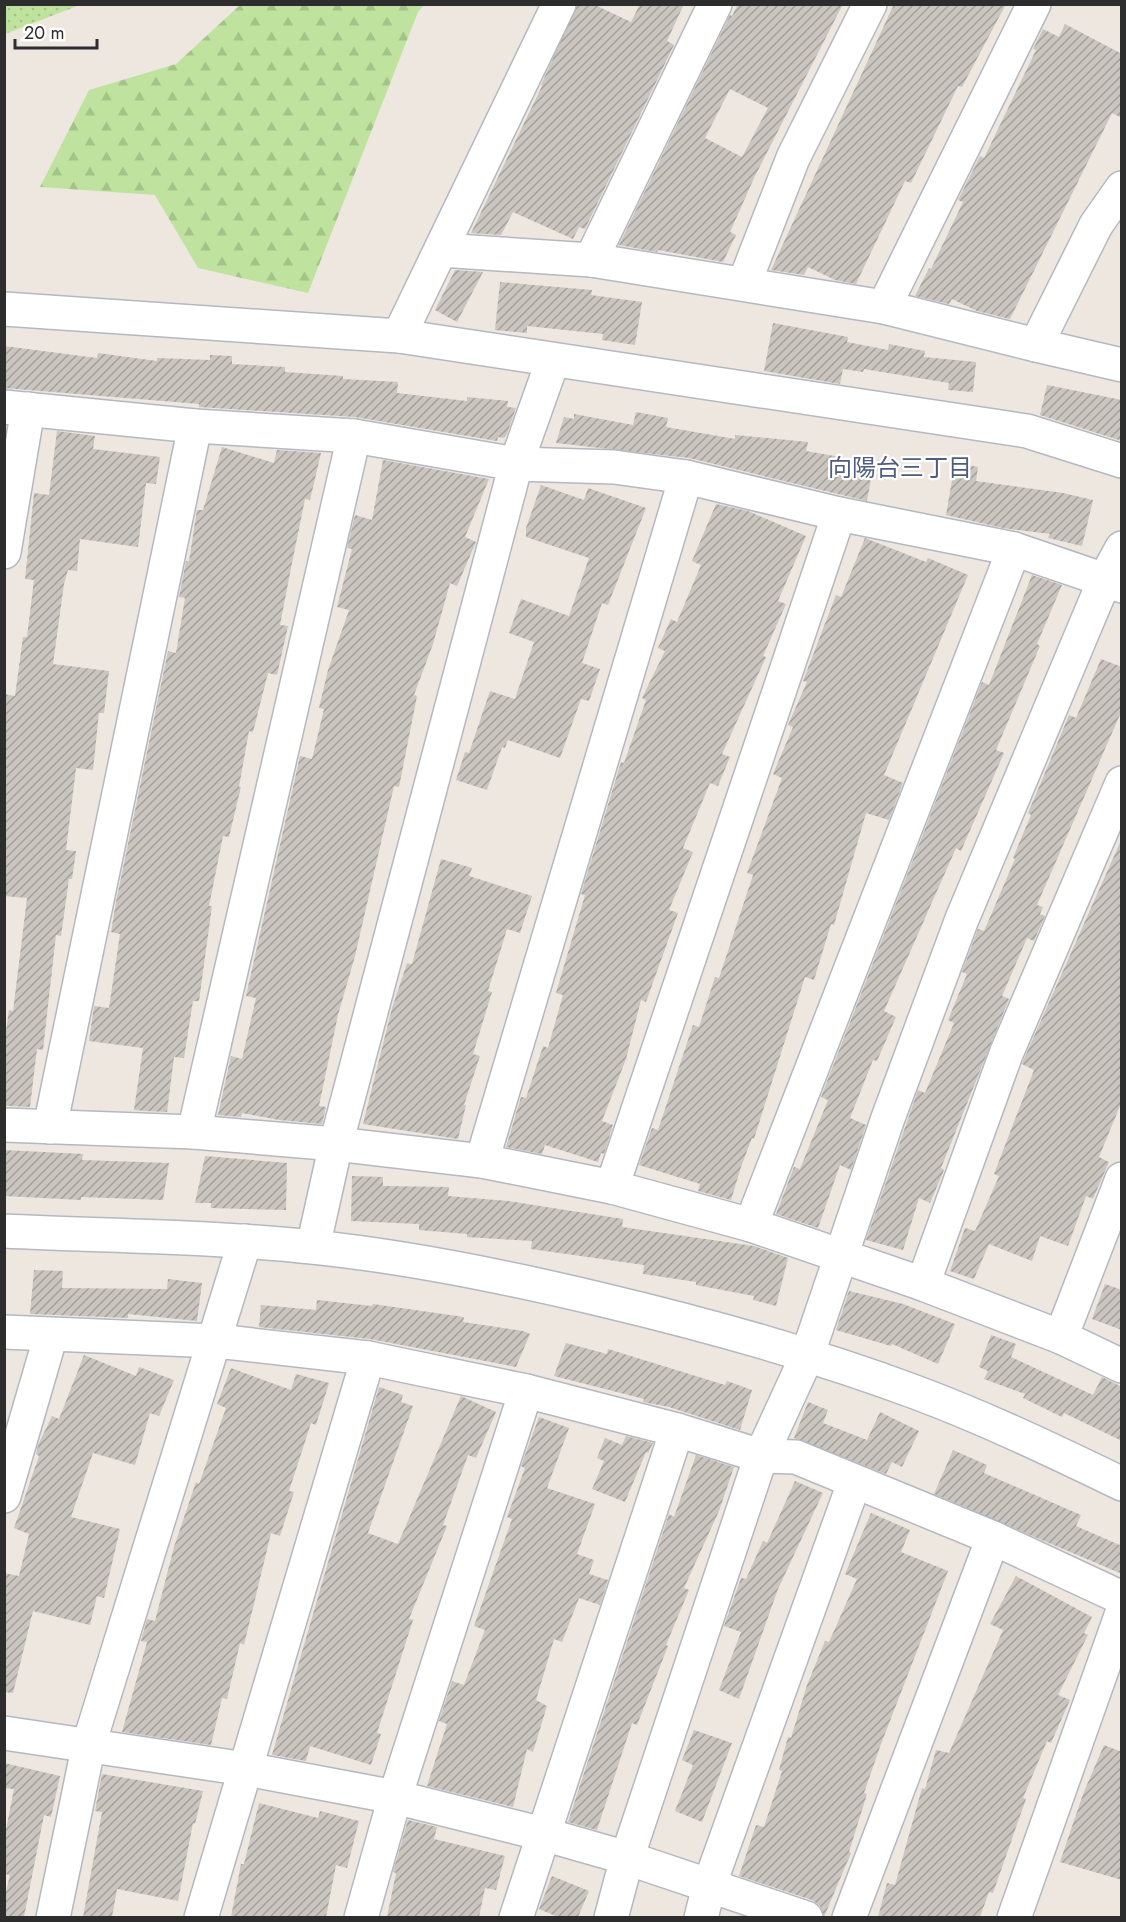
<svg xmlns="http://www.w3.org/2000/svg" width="1126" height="1922" viewBox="0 0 1126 1922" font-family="Jost,'Noto Sans JP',sans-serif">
  <defs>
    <pattern id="grass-dots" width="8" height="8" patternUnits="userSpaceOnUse" patternTransform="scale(1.5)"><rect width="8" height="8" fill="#bfe39f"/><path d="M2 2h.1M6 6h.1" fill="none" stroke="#a4c389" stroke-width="1.8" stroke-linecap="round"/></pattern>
    <pattern id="forest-firs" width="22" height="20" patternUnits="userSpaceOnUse" patternTransform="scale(1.5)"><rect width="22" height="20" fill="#bfe39f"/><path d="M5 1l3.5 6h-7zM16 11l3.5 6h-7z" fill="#a4c389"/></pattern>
    <pattern id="building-hatch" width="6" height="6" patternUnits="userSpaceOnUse" patternTransform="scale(1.5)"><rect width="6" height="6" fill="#cac5bf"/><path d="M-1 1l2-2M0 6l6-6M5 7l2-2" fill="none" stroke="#a4a09c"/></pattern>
  </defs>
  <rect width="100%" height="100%" fill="#eee7e0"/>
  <polygon fill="url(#grass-dots)" points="5,4 80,4 80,5 5,34"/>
  <polygon fill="url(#forest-firs)" points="240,5 424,5 418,12 308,293 198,268 155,195 40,187 89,90 176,64"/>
  <g fill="url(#building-hatch)" fill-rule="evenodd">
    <polygon points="577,4 593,4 631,22 640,4 684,4 667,41 674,45 585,229 579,227 573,239 513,212 501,235 471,233 542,86 541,85"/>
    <path d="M738,4h105l-88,172 -25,56 6,3 -13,27 -65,-12 -1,2 -38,-7 111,-230 2,1zM730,89l38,19 -26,49 -37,-19z"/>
    <polygon points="894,4 1006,4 962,87 958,86 911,183 905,181 856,284 835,280 808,267 804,275 771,270"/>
    <polygon points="1065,24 1122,54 1122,118 1112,113 1010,319 977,311 952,299 949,304 915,296 929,268 931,269 963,202 958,200 980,156 984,158 1036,50 1033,49 1043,29 1059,37"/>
    <polygon points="455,270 483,272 457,322 435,310"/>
    <polygon points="500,282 592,290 591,295 642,302 635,345 602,340 603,334 527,326 527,333 495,330"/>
    <polygon points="773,323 848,337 847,342 888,350 889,344 925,351 924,357 976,362 973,392 948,390 949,383 864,369 863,372 843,369 840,384 764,371"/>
    <polygon points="4,346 97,358 98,353 157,361 157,358 210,360 210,355 232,356 232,364 285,367 285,372 343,376 343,379 398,382 397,393 467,401 467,397 508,401 507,407 516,408 507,434 504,438 498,437 497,441 355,417 199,407 199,404 4,388"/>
    <polygon points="1047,385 1122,400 1122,441 1040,415"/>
    <polygon points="636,412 668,418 666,427 735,439 735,435 808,442 806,451 874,463 867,501 689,458 556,443 564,417 574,419 574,414 633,425"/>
    <polygon points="57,431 95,436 93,449 160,457 156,484 146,483 138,547 80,539 77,571 68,570 64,584 53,664 109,671 104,713 99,713 93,770 76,768 66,850 76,851 72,879 69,879 61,936 56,935 43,1050 37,1049 30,1107 9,1106 4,1106 4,1046 9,1010 13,1011 27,898 4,896 4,694 15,696 23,637 27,637 34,580 25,579 34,493 49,495"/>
    <polygon points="222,447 274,463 277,450 321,453 310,500 305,499 291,568 280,625 288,626 277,675 268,673 253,732 249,731 239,787 241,787 229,837 223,836 209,906 212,906 199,1001 193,1001 184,1058 174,1057 167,1112 146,1111 134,1110 143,1048 89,1041 94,1006 109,1008 120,934 111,932 116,902 168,651 176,653 185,598 179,597 186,561 189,561 197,510 203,510"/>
    <polygon points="383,460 489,479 465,537 476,542 457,586 450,583 433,644 414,695 417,696 399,787 394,786 355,956 338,1015 319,1106 326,1107 322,1124 279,1120 242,1113 241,1117 218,1115 231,1056 242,1059 256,998 246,996 300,756 312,759 324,709 319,708 328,670 349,610 337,607 352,549 347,548 355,515 372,520"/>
    <polygon points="955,463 978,467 976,481 1063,493 1093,500 1082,546 1048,538 1050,534 1003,528 946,515"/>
    <polygon points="541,485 584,500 588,488 646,508 608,605 602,603 582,663 600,669 589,701 581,699 560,758 508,740 505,748 502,747 487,790 456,780 465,752 469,753 490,691 515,699 534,642 509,633 521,599 569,616 589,558 526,537 526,528"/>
    <polygon points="716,504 748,511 806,536 778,601 786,604 763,656 766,657 722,754 730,757 718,786 710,783 683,848 693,852 669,910 678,913 646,1002 641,1000 626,1059 602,1121 613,1125 604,1154 601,1153 598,1162 545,1145 542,1154 506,1147 521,1097 526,1098 543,1046 548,1048 563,995 556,993 585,895 581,894 621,762 624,763 646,700 642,698 665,651 658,648 671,619 677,622 701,565 692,561"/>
    <polygon points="865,538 926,562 928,558 968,575 884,775 903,783 889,820 866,813 834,925 831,924 814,980 805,977 754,1139 752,1138 741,1167 731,1200 698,1191 700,1184 639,1165 652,1128 658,1130 693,1025 699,1027 715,977 719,978 753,875 747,873 782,778 773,774 793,727 788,725 807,682 803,681 836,595 841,597"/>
    <polygon points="1032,575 1062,585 1037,644 1040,646 996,750 1004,753 961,851 956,848 884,1011 896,1017 877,1061 873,1060 850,1118 866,1125 851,1170 840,1165 818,1228 776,1214 794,1167 800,1169 828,1100 821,1097 982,682 989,685"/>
    <polygon points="1101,659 1122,667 1122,710 1037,905 1043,907 1040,914 1045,916 1034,941 1027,938 1002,996 1009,999 941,1168 944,1170 930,1203 919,1198 903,1250 866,1240 918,1090 925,1093 954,1023 948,1020 967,974 962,972 978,929 984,931 1015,859 1013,858 1031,815 1028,813 1047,768 1069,715 1076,718"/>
    <polygon points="1122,838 1122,1101 1099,1157 1109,1162 1093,1199 1086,1196 1068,1246 1040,1236 1032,1261 989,1244 974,1279 950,1271 965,1228 975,1231 999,1176 994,1174 1034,1070 1022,1064 1023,1061"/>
    <polygon points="441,859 472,868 469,876 532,896 520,933 507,929 488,991 492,992 473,1054 480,1056 464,1105 466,1105 458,1139 363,1124 392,1008 407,963 412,964"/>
    <polygon points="4,1150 83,1154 82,1160 169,1163 163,1200 81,1197 81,1200 4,1196"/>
    <polygon points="205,1156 287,1163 286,1210 211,1208 211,1203 195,1203"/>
    <polygon points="352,1176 383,1177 383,1186 449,1187 448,1196 508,1201 623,1219 622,1227 754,1246 788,1258 776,1306 753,1300 754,1296 696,1285 696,1282 643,1274 644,1265 531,1249 532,1241 467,1237 467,1234 419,1230 419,1224 351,1221"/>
    <polygon points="34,1270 63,1271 62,1288 167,1289 168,1279 202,1283 197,1321 128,1314 128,1318 30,1314"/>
    <polygon points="1105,1284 1122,1290 1122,1330 1092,1319"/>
    <polygon points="849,1291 903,1304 955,1324 938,1364 892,1344 891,1346 836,1330"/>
    <polygon points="317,1300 372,1306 373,1304 464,1317 463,1322 523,1331 530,1334 516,1367 370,1339 259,1327 261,1305 316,1310"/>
    <polygon points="991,1335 1016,1344 1011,1357 1093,1395 1102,1377 1122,1387 1122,1441 1064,1413 1062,1417 1023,1398 1025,1394 984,1379 988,1371 979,1367"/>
    <polygon points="566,1343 607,1354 608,1349 725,1385 727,1381 752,1390 740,1430 669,1407 643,1402 644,1399 554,1376"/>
    <polygon points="84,1355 136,1376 139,1367 174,1380 159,1416 150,1413 135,1465 93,1453 71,1517 120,1529 104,1598 97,1596 90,1625 33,1611 13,1693 4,1692 4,1573 19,1576 29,1534 14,1528 39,1456 36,1454 38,1445 52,1416 59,1419"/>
    <polygon points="231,1368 291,1390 296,1374 329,1383 316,1425 311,1423 289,1491 294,1492 280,1536 271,1533 244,1645 240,1643 227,1699 222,1698 211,1745 122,1732 147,1642 141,1641 142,1637 147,1619 155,1621 174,1547 196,1482 199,1484 226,1408 217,1404"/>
    <polygon points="379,1387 403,1395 401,1402 413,1406 368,1533 398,1544 461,1396 496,1412 476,1458 468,1455 443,1525 447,1526 409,1619 413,1620 377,1733 381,1734 371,1765 310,1746 306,1761 272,1755"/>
    <polygon points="808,1402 828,1410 823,1423 867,1440 880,1412 919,1431 902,1467 892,1462 886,1474 794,1438"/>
    <polygon points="539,1417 569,1428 547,1488 595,1504 577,1554 594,1560 589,1574 608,1580 600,1605 579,1598 562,1642 554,1639 536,1700 547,1706 533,1752 527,1749 513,1807 427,1786 447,1724 439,1721 452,1681 464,1685 485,1630 474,1626 512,1519 507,1517 525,1468 521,1466"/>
    <polygon points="626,1436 653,1443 648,1453 646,1452 625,1502 592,1489 604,1461 597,1458 605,1438 622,1445"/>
    <polygon points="953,1450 987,1465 984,1473 1081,1515 1076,1526 1122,1546 1122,1574 934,1494"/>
    <polygon points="696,1455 734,1467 719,1511 684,1588 689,1590 666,1645 668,1646 637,1725 632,1723 597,1830 568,1822 669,1514 674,1517"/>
    <polygon points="795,1481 823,1493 778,1589 739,1699 719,1690 741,1632 724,1626 741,1578 746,1579 763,1541 767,1543"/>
    <polygon points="871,1513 910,1530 901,1552 948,1571 881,1744 864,1793 867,1794 849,1852 851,1853 824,1917 820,1906 812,1900 739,1876 756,1825 764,1827 782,1771 779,1770 788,1737 791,1738 807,1685 825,1641 829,1642 857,1579 845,1574"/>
    <polygon points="1016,1576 1092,1617 1084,1633 1088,1635 1058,1695 1070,1700 1051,1743 1047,1741 1023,1798 1026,1799 993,1893 989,1892 980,1917 878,1917 887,1883 895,1885 922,1788 925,1789 936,1750 949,1753 1003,1630 990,1624"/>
    <polygon points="694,1730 732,1743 702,1822 675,1811 693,1765 682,1760"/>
    <polygon points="1104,1745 1122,1752 1122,1880 1060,1862 1083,1794"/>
    <polygon points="4,1763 60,1776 51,1817 44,1815 24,1917 4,1917 4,1900 10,1875 4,1874 4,1840 14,1789 4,1788"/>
    <polygon points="102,1774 203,1791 195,1824 193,1823 178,1901 117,1889 112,1917 83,1917 102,1812 95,1811"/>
    <polygon points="259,1803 318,1818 320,1811 359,1821 347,1868 336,1865 326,1917 231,1917 241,1864 244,1864"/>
    <polygon points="408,1820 437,1827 434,1839 505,1856 496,1890 485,1888 479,1917 387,1917 396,1873 393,1872"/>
    <polygon points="552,1876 589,1891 578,1917 558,1917 539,1909"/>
  </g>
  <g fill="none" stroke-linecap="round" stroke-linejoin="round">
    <g stroke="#b4b8c0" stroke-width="36">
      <g id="minor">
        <polyline points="1122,188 1096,225 1036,345 1122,365"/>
        <polyline points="441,250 591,260 884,307 1034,4"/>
        <polyline points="591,260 715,4"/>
        <polyline points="744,284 793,158 870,4"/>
        <polyline points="884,307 1036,345"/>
        <polyline points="4,309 399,336 1027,431 1122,461"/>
        <polyline points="399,336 559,4"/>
        <polyline points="4,407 195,426 354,436 516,464 614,467 686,477 839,514 1014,549 1122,586"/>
        <polyline points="4,552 28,409"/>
        <polyline points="4,1125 194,1132 336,1144 482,1161 612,1187 751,1225 923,1284 1061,1337 1122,1366"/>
        <polyline points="50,1127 195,426"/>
        <polyline points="194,1132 354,436"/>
        <polyline points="482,1161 686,477"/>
        <polyline points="612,1187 839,514"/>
        <polyline points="751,1225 1014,549"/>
        <path d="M4,1231c103,5 206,5 308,16 98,10 195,30 291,53 105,25 210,54 312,92 70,26 139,59 207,92"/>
        <polyline points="313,1247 336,1144 516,464 553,360"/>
        <polyline points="923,1284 1006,1054 1122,783"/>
        <polyline points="4,1332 216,1341 368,1358 526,1391 677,1430 761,1456 796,1457 993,1538 1122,1598"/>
        <polyline points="1061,1337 1122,1179"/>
        <polyline points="4,1496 51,1335"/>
        <polyline points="4,1733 246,1769 395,1797 543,1834 627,1858 806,1918"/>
        <polyline points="53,1918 89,1744 245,1241"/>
        <polyline points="201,1918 368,1358"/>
        <polyline points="361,1918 395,1797 526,1391"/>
        <polyline points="516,1918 677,1430"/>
        <polyline points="611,1918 627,1858 761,1456 807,1356 888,1118 962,919 1105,579 1122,548"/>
        <polyline points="701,1918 709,1886 854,1483"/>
        <polyline points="849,1918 993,1538"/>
        <polyline points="1014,1918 1122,1613"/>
      </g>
    </g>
    <use href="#minor" stroke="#fff" stroke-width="33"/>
  </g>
  <g text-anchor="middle" stroke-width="4.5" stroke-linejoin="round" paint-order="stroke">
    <g font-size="24" fill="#4e5d7e" stroke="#fff">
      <text x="900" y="476">向陽台三丁目</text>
    </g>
  </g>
  <rect width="1126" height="1922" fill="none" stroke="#2d2d2d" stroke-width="12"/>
  <path d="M15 39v9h82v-9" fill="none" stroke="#2d2d2d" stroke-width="3"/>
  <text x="24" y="39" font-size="18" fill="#2d2d2d" stroke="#ffffff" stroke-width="4.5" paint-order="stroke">20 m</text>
</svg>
